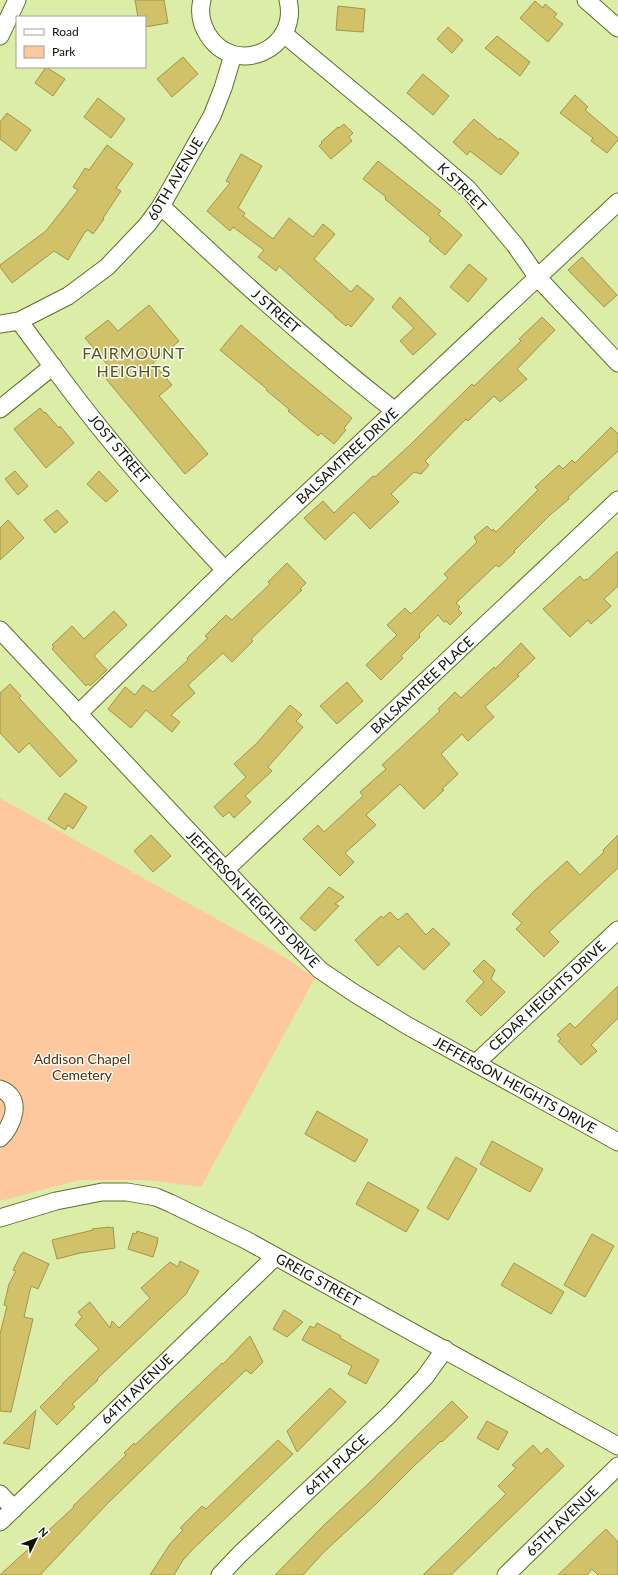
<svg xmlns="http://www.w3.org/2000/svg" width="618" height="1575" viewBox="0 0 618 1575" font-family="Lato,sans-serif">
  <rect width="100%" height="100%" fill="#dceda7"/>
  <polygon fill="#fec89f" points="0,798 283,956 315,978 201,1187 145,1180 80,1180 0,1201"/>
  <g fill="#d1c168" stroke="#a1944e">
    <polygon points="135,0 164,0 168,23 145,27 145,17 138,17"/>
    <polygon points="535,1 543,8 545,4 557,14 554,17 563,24 548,42 520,18"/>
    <polygon points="338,6 365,9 363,32 336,30"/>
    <polygon points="448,27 463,40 452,53 437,39"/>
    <polygon points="497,36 530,62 520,76 485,48"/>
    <polygon points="183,57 198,74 172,97 157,79"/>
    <polygon points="46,67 65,79 53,96 35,83"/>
    <polygon points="423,74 449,96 433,115 407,93"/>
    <polygon points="575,95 588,107 585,110 618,138 618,140 607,153 591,141 593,138 560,113"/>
    <polygon points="98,98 125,119 111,138 84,117"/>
    <polygon points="7,113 31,130 16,151 0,139 0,122"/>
    <polygon points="474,119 499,140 500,138 519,153 501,175 470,151 467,155 453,142"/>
    <polygon points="344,124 353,133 349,137 352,141 331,159 319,146 322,143 321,142 338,127 339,128"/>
    <polygon points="107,145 133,164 116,188 121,191 103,218 104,219 93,234 88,230 85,232 68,260 54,251 12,283 0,267 0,265 46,231 78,190 73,187 85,168 89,170"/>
    <polygon points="241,154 262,166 238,208 245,213 243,216 273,239 289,218 313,237 323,224 335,234 314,259 351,292 357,285 374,299 351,327 348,324 346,326 335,317 335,316 279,266 276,271 258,257 264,250 233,227 230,231 207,211 230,183 226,181"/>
    <polygon points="378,161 441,211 438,214 462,235 445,255 429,241 431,238 406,217 385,199 386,197 363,179"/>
    <polygon points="582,257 617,295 604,307 568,270"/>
    <polygon points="469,264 487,279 468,302 450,287"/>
    <polygon points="400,297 436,334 413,355 400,341 414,328 392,307"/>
    <polygon points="149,305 179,341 153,363 172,385 159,396 208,454 185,474 102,374 110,368 85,338 108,320 118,331"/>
    <polygon points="542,317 555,330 517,369 527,379 500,402 494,396 468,421 466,419 425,461 429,465 421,474 414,472 391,494 399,502 370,529 354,512 325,540 304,518 323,501 334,513 373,476 375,477 410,445 472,384 474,386 521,341 519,339"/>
    <polygon points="241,325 285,363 352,418 344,428 346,430 334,444 321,433 318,436 288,411 290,410 266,390 267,389 220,350"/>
    <polygon points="40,408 44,413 45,412 59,428 60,426 74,443 46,468 14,429"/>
    <polygon points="611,427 618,434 618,451 568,497 569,499 550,515 514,551 515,552 499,567 496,565 456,603 460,607 458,609 462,613 450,625 446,621 444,622 438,615 419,634 420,637 401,656 403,658 381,680 366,665 397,635 387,625 405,608 411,614 448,578 444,574 477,542 474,537 487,526 492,531 493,529 496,532 538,490 535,487 559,465 563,469 572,460 575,463"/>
    <polygon points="15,471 28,486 18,495 5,479"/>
    <polygon points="99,471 118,491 106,502 87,484"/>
    <polygon points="57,510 68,522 55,533 44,520"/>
    <polygon points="8,520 24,538 0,560 0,528"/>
    <polygon points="618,551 618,586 604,599 611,606 591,624 588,620 570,637 543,609 580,576 584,581 586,579 587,580"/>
    <polygon points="287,563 306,583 300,589 302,590 251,639 253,641 232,662 223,653 188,685 195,693 171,715 180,722 172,732 146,710 131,728 108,709 125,687 135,695 143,685 153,692 188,660 187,658 208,638 205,636 226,615 232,620 270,584 268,582"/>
    <polygon points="114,611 127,625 94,656 107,670 90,686 88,684 86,686 52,649 54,647 52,645 72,626 84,639"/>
    <polygon points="521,643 535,658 517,675 519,676 485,707 494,717 468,741 462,734 441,754 458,774 442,789 444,790 424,809 400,784 366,815 376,825 345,853 354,862 340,876 303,839 318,825 324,832 363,796 360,792 386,769 382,765 440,711 438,709 455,692 461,698 494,667 495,669"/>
    <polygon points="347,682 363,701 337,724 320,706"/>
    <polygon points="10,684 21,696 19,698 77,761 60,777 29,743 19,753 0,733 0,693"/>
    <polygon points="290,705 302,715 296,721 303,727 268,767 272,771 245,796 251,802 234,818 229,812 223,817 214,807 246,777 234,764 257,743"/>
    <polygon points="65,793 87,807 73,829 68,825 65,830 48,819"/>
    <polygon points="151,835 171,856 153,872 134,851"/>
    <polygon points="618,835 618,868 549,932 559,942 544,957 516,929 522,923 512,914 534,891 567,861 580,875 604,852 603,850"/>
    <polygon points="329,887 344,897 335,904 339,906 315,931 300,918"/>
    <polygon points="390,912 398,920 407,913 426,935 433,928 450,944 424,970 399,946 378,966 355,940 381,916 383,918"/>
    <polygon points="484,960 495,970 491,979 505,992 481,1016 466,1001 484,982 473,971"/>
    <polygon points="618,986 618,1018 591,1045 597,1051 581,1065 558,1041 561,1039 557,1035 570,1023 575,1028"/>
    <polygon points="317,1111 368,1140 355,1162 305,1134"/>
    <polygon points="492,1141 543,1169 530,1192 480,1164"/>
    <polygon points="456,1157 477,1169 448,1220 427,1208"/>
    <polygon points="368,1182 419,1210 406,1232 356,1204"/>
    <polygon points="109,1227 109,1228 113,1227 115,1248 80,1253 57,1259 52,1240 93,1230 92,1229"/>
    <polygon points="137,1231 158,1238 157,1241 158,1241 153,1257 128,1249 133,1233 136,1234"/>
    <polygon points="592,1234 614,1246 585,1297 564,1285"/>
    <polygon points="23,1252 49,1264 38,1289 31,1286 24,1317 33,1319 11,1412 0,1411 0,1334 7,1306 4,1305 9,1284 16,1271 13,1270 21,1254 22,1255"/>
    <polygon points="180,1261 199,1271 186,1294 103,1373 97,1379 98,1380 72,1404 75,1407 57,1425 40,1407 63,1384 62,1384 99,1349 75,1325 82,1317 78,1312 90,1302 110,1328 112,1321 119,1328 150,1298 141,1288 170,1262 178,1267"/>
    <polygon points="514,1263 564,1292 551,1314 501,1285"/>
    <polygon points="284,1310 303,1322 287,1337 273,1329"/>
    <polygon points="317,1323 341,1336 340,1338 379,1360 366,1384 348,1374 352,1366 302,1340 310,1326 314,1328"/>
    <polygon points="250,1336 263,1362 251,1374 246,1370 209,1405 107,1504 40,1575 0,1575 74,1507 73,1506 126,1455 124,1453 134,1443 135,1445 222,1363 223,1364"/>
    <polygon points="330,1388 346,1402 297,1452 287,1431"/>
    <polygon points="452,1401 468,1417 442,1442 441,1441 415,1465 377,1503 324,1552 303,1575 275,1575 323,1526 366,1486"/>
    <polygon points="36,1410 29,1449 3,1443"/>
    <polygon points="487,1421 508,1432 498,1450 477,1438"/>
    <polygon points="278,1440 293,1454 192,1550 183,1560 174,1575 150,1575 170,1544 183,1530 180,1528 202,1506 206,1509"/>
    <polygon points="533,1445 541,1454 547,1448 564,1466 451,1575 423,1575 506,1494 498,1486 516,1468 512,1465"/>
    <polygon points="606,1529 618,1542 618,1575 598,1575 592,1569 587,1575 558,1575"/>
  </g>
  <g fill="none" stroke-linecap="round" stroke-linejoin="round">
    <g stroke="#606d2b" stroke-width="19">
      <g id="minor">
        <path d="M202,0c-3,12 -1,24 6,35 27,43 92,14 80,-35"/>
        <polyline points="586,0 618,28"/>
        <polyline points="284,34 403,133 468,189 515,245 538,278 618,363"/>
        <polyline points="0,36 17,0"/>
        <path d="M161,206c75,71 152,141 234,205"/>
        <path d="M19,321c21,28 41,56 62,83 45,58 94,113 144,166"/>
        <polyline points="0,324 19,321 68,296 107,267 147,225 161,206 212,116 223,88 233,55"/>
        <polyline points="0,409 53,366"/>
        <polyline points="0,630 289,938 320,970 354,993 408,1026 618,1142"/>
        <polyline points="78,714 225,570 618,202"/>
        <polyline points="225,870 618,500"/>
        <polyline points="476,1063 618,930"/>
        <path d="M0,1089c24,8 13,37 0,49"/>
        <polyline points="0,1218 56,1201 102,1192 127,1192 156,1197 170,1203 246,1240 618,1446"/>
        <polyline points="0,1494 14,1509"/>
        <polyline points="0,1522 275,1257"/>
        <polyline points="220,1575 240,1554 389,1415 425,1377 445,1349"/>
        <polyline points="506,1575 618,1466"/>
      </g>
    </g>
    <use href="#minor" stroke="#fff" stroke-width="17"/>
  </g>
  <g text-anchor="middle" stroke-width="3" stroke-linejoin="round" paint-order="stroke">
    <g font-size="14" fill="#0f1300" stroke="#fff">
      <text transform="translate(175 179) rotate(-59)" y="5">60TH AVENUE</text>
      <text transform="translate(462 187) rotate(45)" y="5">K STREET</text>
      <text transform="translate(276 311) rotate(41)" y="5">J STREET</text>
      <text transform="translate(119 449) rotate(50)" y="5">JOST STREET</text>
      <text transform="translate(347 456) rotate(-43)" y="5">BALSAMTREE DRIVE</text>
      <text transform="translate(422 685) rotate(-43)" y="5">BALSAMTREE PLACE</text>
      <text transform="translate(253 899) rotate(46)" y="5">JEFFERSON HEIGHTS DRIVE</text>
      <text transform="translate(547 996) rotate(-43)" y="5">CEDAR HEIGHTS DRIVE</text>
      <text transform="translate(515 1085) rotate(29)" y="5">JEFFERSON HEIGHTS DRIVE</text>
      <text transform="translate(318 1280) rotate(29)" y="5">GREIG STREET</text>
      <text transform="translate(137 1389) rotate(-44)" y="5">64TH AVENUE</text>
      <text transform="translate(336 1465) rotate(-43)" y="5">64TH PLACE</text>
      <text transform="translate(562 1521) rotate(-44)" y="5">65TH AVENUE</text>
    </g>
    <g font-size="14" fill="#5a2e00" stroke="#fff">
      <text x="82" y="1064">Addison Chapel<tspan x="82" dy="16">Cemetery</tspan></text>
    </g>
    <g font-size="16" letter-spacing="1" fill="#4d5914" stroke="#fff">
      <text x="134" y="359">FAIRMOUNT<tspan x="134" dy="18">HEIGHTS</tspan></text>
    </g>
  </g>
  <rect x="16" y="16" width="130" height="52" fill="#ffffff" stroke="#9fa199"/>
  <rect x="24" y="29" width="20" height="6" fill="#ffffff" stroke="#9fa199"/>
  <text x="52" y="36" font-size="12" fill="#0f1300">Road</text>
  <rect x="24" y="46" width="20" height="12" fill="#fec89f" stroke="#9fa199"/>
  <text x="52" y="56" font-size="12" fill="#0f1300">Park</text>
  <g transform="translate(36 1539) rotate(47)" stroke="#ffffff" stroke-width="3" paint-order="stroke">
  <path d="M0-3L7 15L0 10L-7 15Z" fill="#0f1300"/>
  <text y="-6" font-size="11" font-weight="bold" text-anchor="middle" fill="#0f1300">N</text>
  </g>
</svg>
